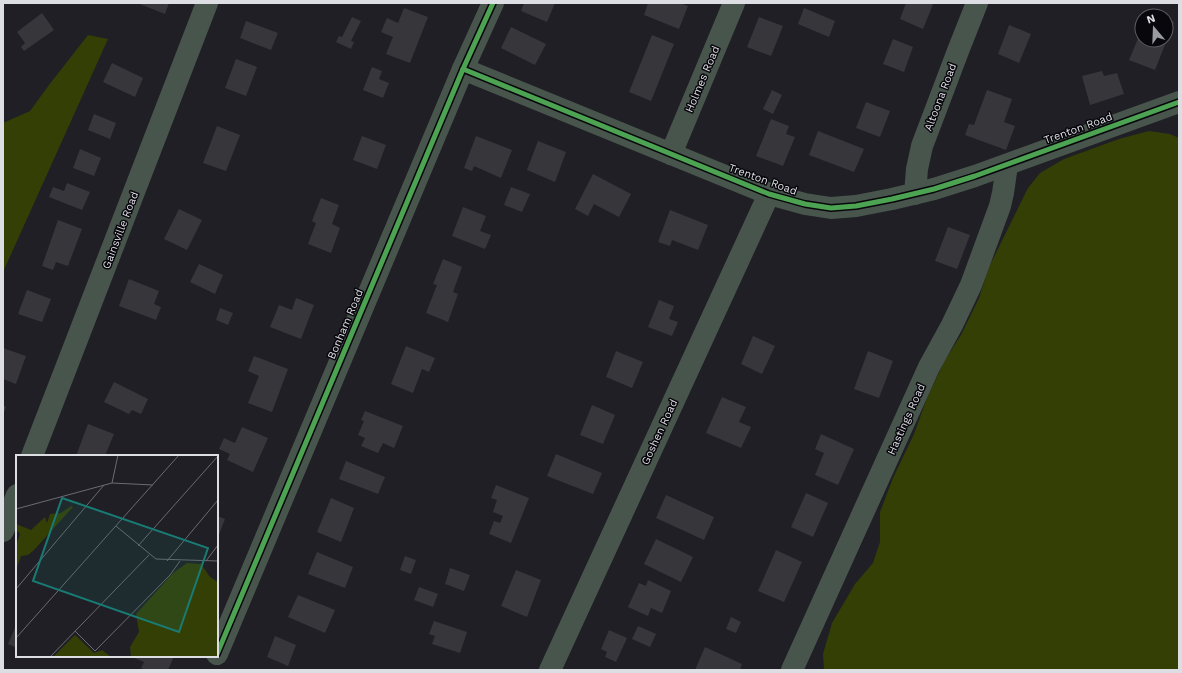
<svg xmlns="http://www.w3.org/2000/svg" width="1182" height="673" viewBox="0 0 1182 673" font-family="'Work Sans',sans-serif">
  <rect width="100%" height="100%" fill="#1f1f25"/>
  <g fill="#343f06">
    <polygon points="88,35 108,39 3,272 3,123 30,111 49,85"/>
    <polygon points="1149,131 1170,134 1179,138 1179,670 824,670 823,654 832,623 855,584 873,563 880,542 880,512 893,478 914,434 927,398 944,362 962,333 979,298 989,267 1028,188 1040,173 1064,159 1119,139"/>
  </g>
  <g fill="#36363b">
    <polygon points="137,3 169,3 165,14"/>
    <polygon points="524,3 555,3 547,22 521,11"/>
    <polygon points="648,3 680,3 688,6 679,29 644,15"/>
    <polygon points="906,3 933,4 923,29 900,19"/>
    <polygon points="404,8 428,17 410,63 386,54 393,37 381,32 387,18 398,23"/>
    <polygon points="804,8 835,21 829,37 798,24"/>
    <polygon points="1149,12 1159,16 1147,16"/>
    <polygon points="42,13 54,30 24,51 21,47 25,43 17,32"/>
    <polygon points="352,17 361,21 351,41 354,42 351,49 336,42 339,36 342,37"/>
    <polygon points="759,17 783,26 771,56 747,47"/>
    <polygon points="1166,18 1174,22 1155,70 1129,60 1142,29 1142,40 1166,40"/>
    <polygon points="246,21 278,33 271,50 240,38"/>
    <polygon points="1009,25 1031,34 1019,63 998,54"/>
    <polygon points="511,27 546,44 535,65 501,48"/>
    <polygon points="652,35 674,44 651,101 629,92"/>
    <polygon points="893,39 913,47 904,72 883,64"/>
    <polygon points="236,59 257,67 246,96 225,88"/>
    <polygon points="112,63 143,78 135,97 103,82"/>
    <polygon points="372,67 382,71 379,79 389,83 383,98 363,90"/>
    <polygon points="1102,71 1104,76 1117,73 1124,94 1090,105 1082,76"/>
    <polygon points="772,90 782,95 773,114 763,109"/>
    <polygon points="987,90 1012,99 1004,122 1015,126 1006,150 965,135 969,124 974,125"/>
    <polygon points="866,102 890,111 880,137 856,128"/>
    <polygon points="94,114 116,123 110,139 88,130"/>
    <polygon points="771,119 789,126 786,134 795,137 783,166 756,156"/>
    <polygon points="217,126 240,135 226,171 203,163"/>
    <polygon points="818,131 864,149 854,172 809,155"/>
    <polygon points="362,136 386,145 377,169 353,160"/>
    <polygon points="476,136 512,150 501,178 474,166 472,171 464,168"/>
    <polygon points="538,141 566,152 555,182 527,170"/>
    <polygon points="80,149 101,158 94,176 73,168"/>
    <polygon points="593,174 631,194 619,217 594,204 588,216 575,209"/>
    <polygon points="67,183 90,192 82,210 49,197 53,187 64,191"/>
    <polygon points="511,187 530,194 522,212 504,205"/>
    <polygon points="321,198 339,205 332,224 340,228 331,253 308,244 316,223 312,221"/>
    <polygon points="463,207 486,216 480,231 491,235 485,249 452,236"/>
    <polygon points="179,209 202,220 187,250 164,239"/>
    <polygon points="670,210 708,225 698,250 672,240 670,246 658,242"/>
    <polygon points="58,220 82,229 68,266 56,262 53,270 42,266"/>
    <polygon points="948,227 970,235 957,269 935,261"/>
    <polygon points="443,259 462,267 453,292 458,294 448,322 426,313 437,285 433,284"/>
    <polygon points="199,264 223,275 215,294 190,282"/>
    <polygon points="129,279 159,291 154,304 161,307 156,320 119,306"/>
    <polygon points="27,290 51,299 42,322 18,314"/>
    <polygon points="296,298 314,305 301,339 270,327 279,305 292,310"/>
    <polygon points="659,300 674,306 669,319 678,322 672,336 648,327"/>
    <polygon points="220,308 233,313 228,325 216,320"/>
    <polygon points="753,336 775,346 762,374 741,364"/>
    <polygon points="406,346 435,358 429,372 422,369 413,393 391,384"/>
    <polygon points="3,348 26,356 16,384 3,379"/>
    <polygon points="616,351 643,362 632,388 606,377"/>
    <polygon points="868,351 893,361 879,398 854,389"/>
    <polygon points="254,356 288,369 272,412 248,403 259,376 248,371"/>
    <polygon points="114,382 148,399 141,414 132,410 129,414 104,402"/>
    <polygon points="722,397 746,407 739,422 751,427 741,448 706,433"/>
    <polygon points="3,405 6,407 3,415"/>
    <polygon points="592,405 615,415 603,444 580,435"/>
    <polygon points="365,411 403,426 394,448 383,443 378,453 361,446 365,438 358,435 364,421 361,420"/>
    <polygon points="88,424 114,434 105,456 76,456"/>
    <polygon points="242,427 268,438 253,472 227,460 230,454 219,449 224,438 235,443"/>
    <polygon points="821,434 854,449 838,485 815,475 824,453 815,449"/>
    <polygon points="556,454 602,473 593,494 547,476"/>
    <polygon points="346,461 385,477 378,494 339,479"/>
    <polygon points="496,485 529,498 511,543 489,534 494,521 500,523 503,516 493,512 497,500 491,498"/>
    <polygon points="806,493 828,503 813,537 791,527"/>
    <polygon points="666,495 714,517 704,540 656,518"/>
    <polygon points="331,498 354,508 341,542 317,532"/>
    <polygon points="217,516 225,519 217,540"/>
    <polygon points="656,539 693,557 681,582 644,564"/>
    <polygon points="776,550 802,562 784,602 758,591"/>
    <polygon points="317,552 353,567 345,588 308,574"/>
    <polygon points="405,556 416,560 411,574 400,570"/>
    <polygon points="450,568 470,575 464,591 445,584"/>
    <polygon points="516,570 541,580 527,617 501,606"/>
    <polygon points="648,580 671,591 662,613 651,608 648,616 628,607 639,583 646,586"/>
    <polygon points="419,587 438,594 433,607 414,600"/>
    <polygon points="298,595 335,610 325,633 288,617"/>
    <polygon points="731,617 741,622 736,633 726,629"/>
    <polygon points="434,621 467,632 460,653 432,644 435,636 429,634"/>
    <polygon points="17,623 17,648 8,644"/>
    <polygon points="638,626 656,634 650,647 632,639"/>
    <polygon points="609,630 627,638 616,662 605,657 607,652 601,649"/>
    <polygon points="275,636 296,645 288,666 267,657"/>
    <polygon points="705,647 742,664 740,670 695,670"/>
    <polygon points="133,656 174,656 168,670 146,670 141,668 144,662 132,657"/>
  </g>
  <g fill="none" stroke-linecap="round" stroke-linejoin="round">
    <g stroke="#48554c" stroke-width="22">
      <polyline points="463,69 769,194 805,204 831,208 856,206 892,199 934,189 975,176 1179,102"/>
      <polyline points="671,154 734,3"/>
      <polyline points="915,194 917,169 922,146 958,51 977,3"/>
      <polyline points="32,456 207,3"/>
      <polyline points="3,531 17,495"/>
      <polyline points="217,654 463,69 493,3"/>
      <polyline points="550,670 769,194"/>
      <polyline points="792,670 929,367 952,325 971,285 1000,206 1003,193 1007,165"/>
    </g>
    <g stroke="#08070c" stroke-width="8">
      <g id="cycleway">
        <polyline points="463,69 769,194 805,204 831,208 856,206 892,199 934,189 975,176 1179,102"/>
        <polyline points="217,654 463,69 493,3"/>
      </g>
    </g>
    <use href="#cycleway" stroke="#4ca352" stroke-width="5"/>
  </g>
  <g text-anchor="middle" stroke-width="3" stroke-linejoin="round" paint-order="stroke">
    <g font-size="11" fill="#dddde4" stroke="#08070c">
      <text transform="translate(702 79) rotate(-67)" y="4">Holmes Road</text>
      <text transform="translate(940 97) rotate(-69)" y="4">Altoona Road</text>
      <text transform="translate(1078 128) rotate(-20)" y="4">Trenton Road</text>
      <text transform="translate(763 179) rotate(20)" y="4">Trenton Road</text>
      <text transform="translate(120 230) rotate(-69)" y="4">Gainsville Road</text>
      <text transform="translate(345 324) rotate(-67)" y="4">Bonham Road</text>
      <text transform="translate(906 419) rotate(-66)" y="4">Hastings Road</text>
      <text transform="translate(659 432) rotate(-65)" y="4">Goshen Road</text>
    </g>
  </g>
  <g transform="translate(16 455)">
    <rect width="202" height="202" fill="#1f1f25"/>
    <path d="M55,51l2,1 -39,43 -6,5 -7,1 -5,14v-24l4,-12 -2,-3 -2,2v-9l15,6 14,-13 2,6 3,-9 11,-1zM171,108l14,1 9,13 8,5v75h-87l-1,-10 9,-15 -3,-18 37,-41zM59,180l19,18 8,-3 9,7h-58z" fill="#343f06"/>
    <path fill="none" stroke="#6b6b71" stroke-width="1" d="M96,28l6,-28M0,54l96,-26 41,2M100,71l40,33 62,2M122,91l80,-90M151,106l51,-61M190,106l12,-16M0,134l88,-104M59,176l20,20 75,-76 10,-14M0,183l163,-183M34,202l99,-102"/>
    <path fill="#197b74" fill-opacity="0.15" stroke="#197b74" stroke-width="2" d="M46,43l146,50 -29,84 -146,-51z"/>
    <rect width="202" height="202" fill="none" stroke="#dddde4" stroke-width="2"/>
  </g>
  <rect width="1182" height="673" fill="none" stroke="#dddde4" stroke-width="8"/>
  <g transform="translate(1154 28) rotate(341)"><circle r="19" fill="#08070c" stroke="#5d5d62"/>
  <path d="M0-3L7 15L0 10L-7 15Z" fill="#9a9aa1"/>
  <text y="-6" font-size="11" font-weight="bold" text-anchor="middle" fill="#dddde4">N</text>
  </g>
</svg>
